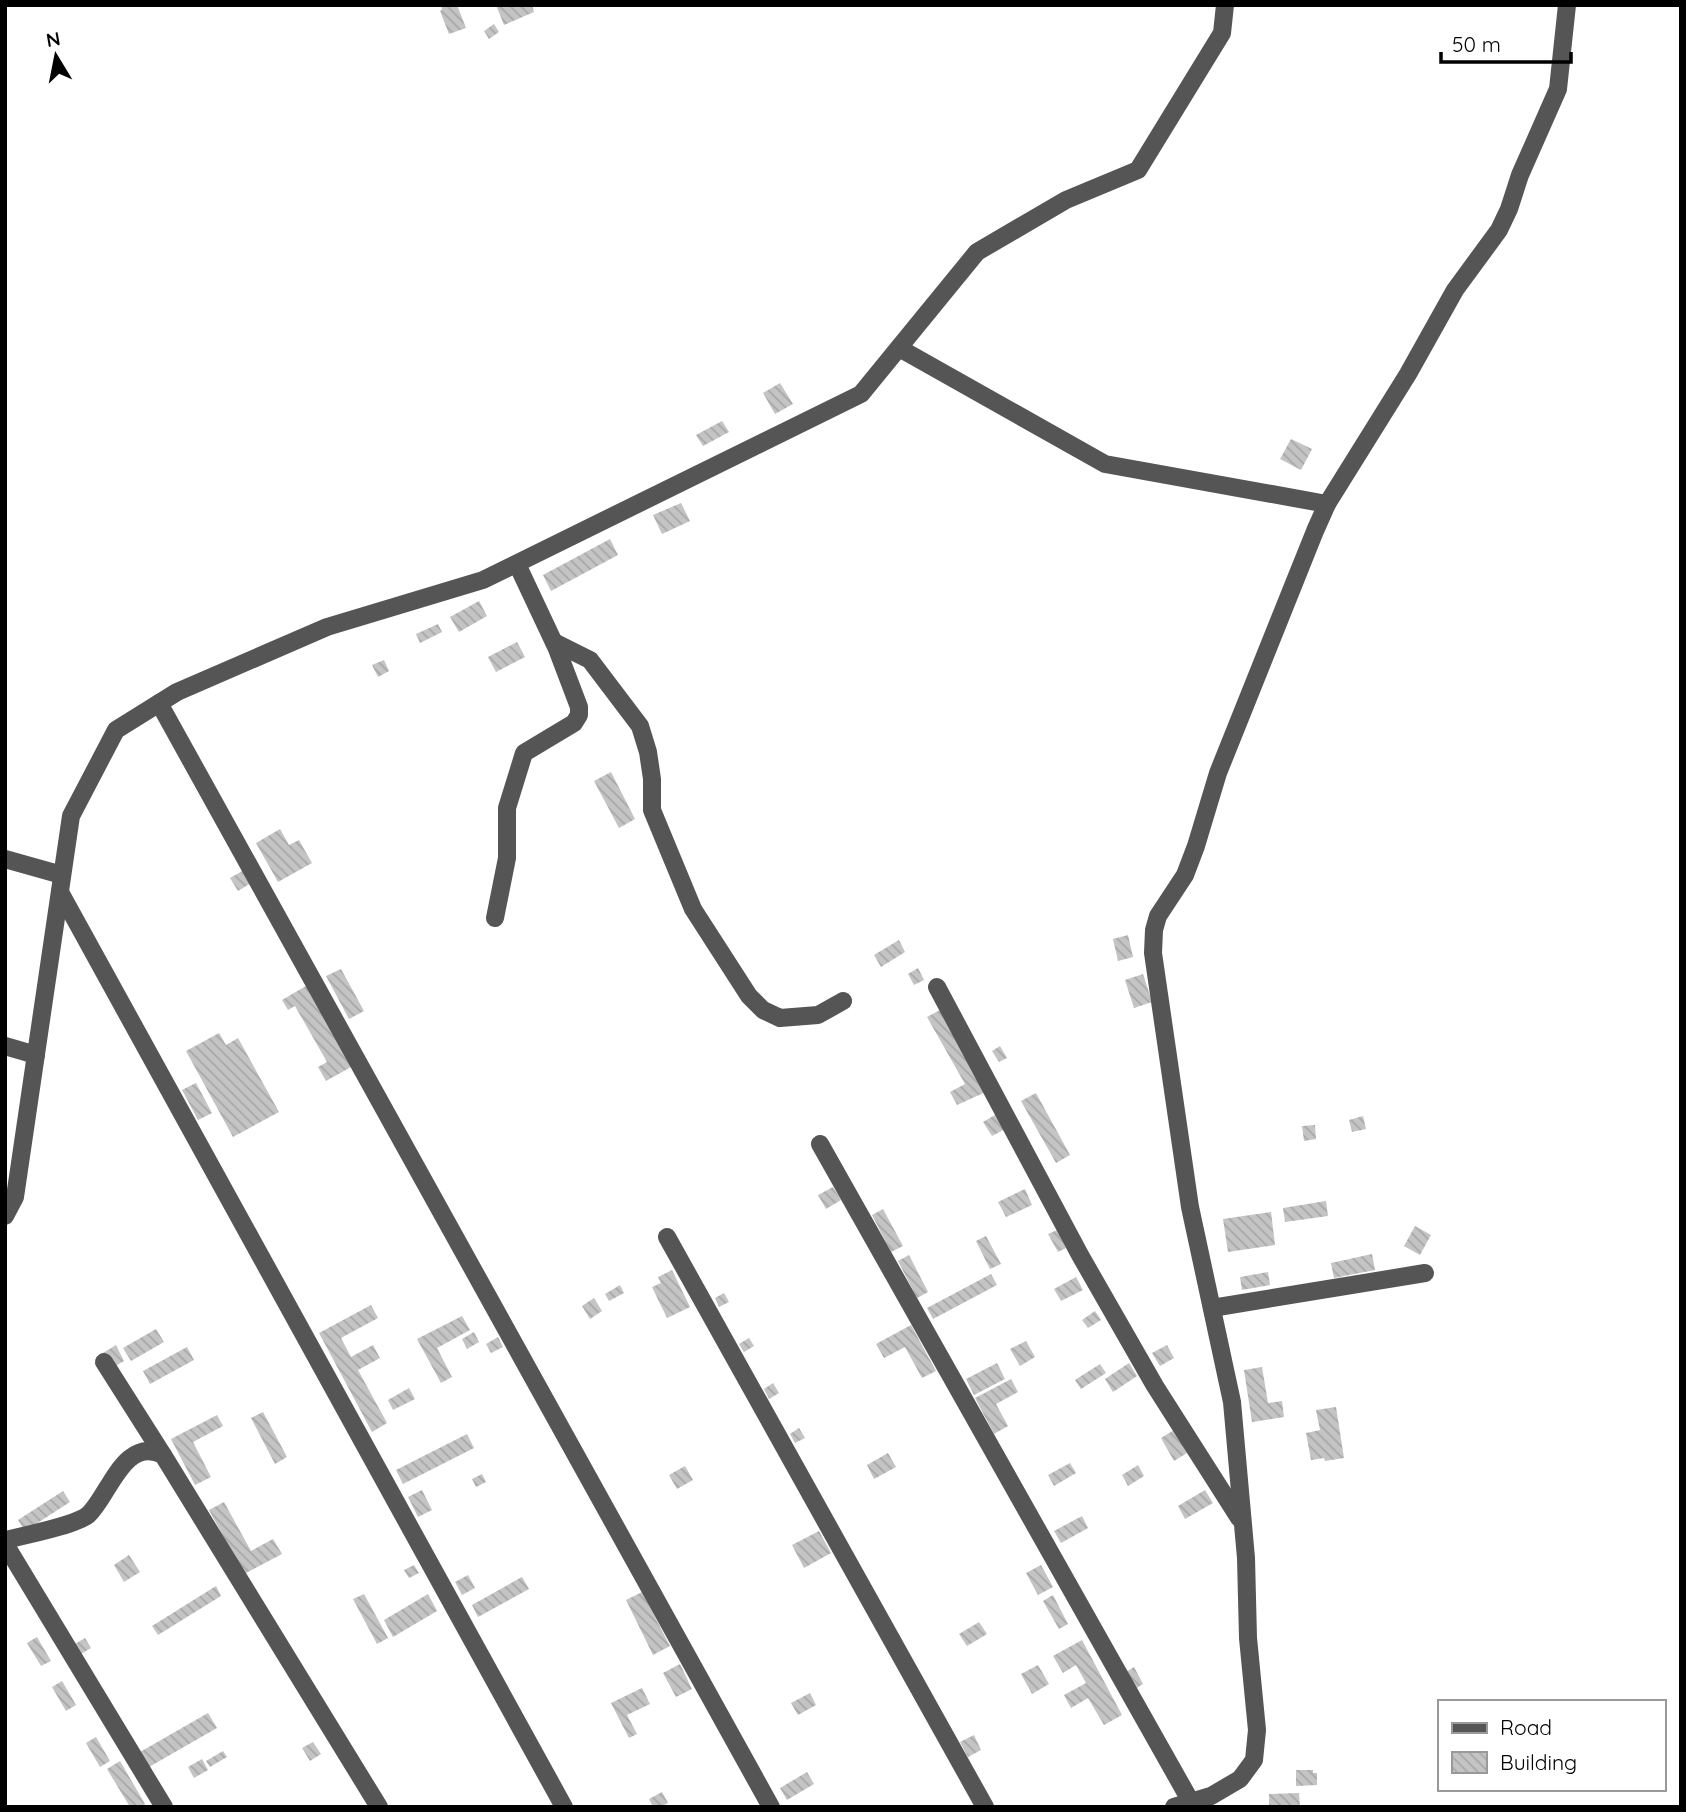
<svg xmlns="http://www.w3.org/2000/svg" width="1686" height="1812" viewBox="0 0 1686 1812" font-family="Quicksand,sans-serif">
  <defs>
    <pattern id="building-back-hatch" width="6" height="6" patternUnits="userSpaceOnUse" patternTransform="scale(1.75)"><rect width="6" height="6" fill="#c4c4c4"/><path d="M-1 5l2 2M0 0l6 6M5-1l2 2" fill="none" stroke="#a7a7a7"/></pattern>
  </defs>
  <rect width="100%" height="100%" fill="#fff"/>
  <g fill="url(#building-back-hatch)">
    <polygon points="441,5 457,5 466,28 449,34 440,11 442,10"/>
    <polygon points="496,5 532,5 534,12 504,25"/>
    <polygon points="494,24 499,32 489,39 484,31"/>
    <polygon points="780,383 793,404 775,414 763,393"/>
    <polygon points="722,421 729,432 703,446 696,435"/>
    <polygon points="1291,439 1312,449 1301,470 1280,459"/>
    <polygon points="681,503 690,521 662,534 653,515"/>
    <polygon points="610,539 618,555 551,591 543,575"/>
    <polygon points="479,601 487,616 459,632 450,617"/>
    <polygon points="438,624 442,632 420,643 416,634"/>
    <polygon points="517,642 525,657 496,672 488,657"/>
    <polygon points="384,660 389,671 378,677 372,665"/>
    <polygon points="611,772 635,819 619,828 594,781"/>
    <polygon points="280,829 289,845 299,840 312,863 278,882 256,843"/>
    <polygon points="244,870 251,883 238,891 230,878"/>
    <polygon points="1128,935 1133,957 1118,961 1113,939"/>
    <polygon points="899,940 905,952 881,967 874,955"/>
    <polygon points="918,968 924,980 914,985 908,974"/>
    <polygon points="341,969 364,1011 349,1019 326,976"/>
    <polygon points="1143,974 1152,1002 1134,1008 1125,980"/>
    <polygon points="306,986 351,1067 326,1081 318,1067 327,1062 295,1006 288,1010 282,1000"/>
    <polygon points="942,1009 988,1091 957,1105 950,1092 965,1084 927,1017"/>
    <polygon points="219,1033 226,1045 238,1038 279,1112 233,1137 186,1051"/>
    <polygon points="1000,1046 1007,1058 999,1062 992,1051"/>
    <polygon points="196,1083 212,1113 198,1120 182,1090"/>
    <polygon points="1036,1093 1070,1155 1056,1163 1021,1101"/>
    <polygon points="1000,1112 1009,1127 992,1136 983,1122"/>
    <polygon points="1363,1116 1366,1129 1352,1132 1349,1120"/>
    <polygon points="1315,1125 1316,1139 1304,1141 1302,1126"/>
    <polygon points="833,1187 841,1200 826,1209 818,1195"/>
    <polygon points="1025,1189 1032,1205 1006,1217 998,1202"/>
    <polygon points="1326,1201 1328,1216 1285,1222 1283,1208"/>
    <polygon points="883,1209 903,1246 891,1252 872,1215"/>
    <polygon points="1271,1212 1275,1245 1228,1252 1223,1219"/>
    <polygon points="1415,1226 1431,1235 1420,1255 1404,1246"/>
    <polygon points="1057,1230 1066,1248 1058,1252 1048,1234"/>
    <polygon points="986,1236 1001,1264 990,1269 976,1241"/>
    <polygon points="1372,1254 1375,1270 1334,1278 1331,1263"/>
    <polygon points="909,1255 928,1292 917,1298 898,1261"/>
    <polygon points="672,1270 690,1307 667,1318 652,1287 661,1283 658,1277"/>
    <polygon points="1268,1272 1270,1285 1242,1290 1240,1277"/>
    <polygon points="991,1274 997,1285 933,1319 927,1308"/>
    <polygon points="1076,1277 1083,1290 1061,1301 1054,1289"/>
    <polygon points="620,1285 624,1293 609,1301 605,1294"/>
    <polygon points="724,1293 729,1302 719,1307 715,1298"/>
    <polygon points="594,1298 602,1311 590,1319 582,1306"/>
    <polygon points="371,1305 378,1318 341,1338 351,1357 373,1345 380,1358 358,1370 387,1423 372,1432 319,1333"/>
    <polygon points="1095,1311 1101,1320 1088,1328 1082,1320"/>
    <polygon points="462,1316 470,1330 437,1348 452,1377 441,1383 417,1339"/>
    <polygon points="911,1325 936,1371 922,1378 905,1347 884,1358 876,1344"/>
    <polygon points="156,1329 164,1342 131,1361 123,1348"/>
    <polygon points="474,1332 479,1342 467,1349 462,1339"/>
    <polygon points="498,1337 503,1347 491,1353 486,1344"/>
    <polygon points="749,1338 754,1346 744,1352 739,1344"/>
    <polygon points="1026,1341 1035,1357 1020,1366 1010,1349"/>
    <polygon points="116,1345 124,1361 112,1368 103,1353"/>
    <polygon points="1167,1345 1174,1358 1160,1366 1152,1353"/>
    <polygon points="187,1347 194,1360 150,1384 143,1371"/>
    <polygon points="997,1363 1005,1379 974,1395 966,1379"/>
    <polygon points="1129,1363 1137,1376 1113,1392 1105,1379"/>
    <polygon points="1100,1364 1106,1373 1081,1389 1075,1380"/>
    <polygon points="1262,1367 1268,1403 1282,1401 1284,1417 1252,1422 1244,1370"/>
    <polygon points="1011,1379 1018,1392 996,1404 1008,1426 994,1434 975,1398"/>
    <polygon points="773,1383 779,1393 769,1399 764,1389"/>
    <polygon points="409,1388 415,1399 393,1410 388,1400"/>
    <polygon points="1336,1407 1344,1458 1325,1461 1324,1458 1311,1460 1306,1433 1320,1430 1316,1410"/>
    <polygon points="263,1412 287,1457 275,1464 251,1418"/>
    <polygon points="217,1415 223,1426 193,1442 211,1477 195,1485 171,1439"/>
    <polygon points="799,1428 805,1438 795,1443 790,1434"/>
    <polygon points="1174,1430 1187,1453 1174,1461 1161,1438"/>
    <polygon points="467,1434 474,1448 403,1484 396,1470"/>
    <polygon points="888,1453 896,1467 874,1479 867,1465"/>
    <polygon points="1070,1463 1076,1473 1054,1486 1048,1475"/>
    <polygon points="1138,1465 1144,1476 1128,1486 1122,1475"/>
    <polygon points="685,1466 693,1480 677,1489 669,1475"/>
    <polygon points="482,1474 486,1482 476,1487 472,1479"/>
    <polygon points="422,1490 432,1510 418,1517 408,1497"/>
    <polygon points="1205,1490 1213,1503 1185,1519 1178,1506"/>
    <polygon points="63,1491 70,1502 25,1531 18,1520"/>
    <polygon points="224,1502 251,1551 273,1539 282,1554 244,1574 209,1510"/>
    <polygon points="1082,1516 1088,1528 1061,1543 1054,1531"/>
    <polygon points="819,1531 831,1553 804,1568 792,1545"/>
    <polygon points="129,1555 140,1572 124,1582 114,1565"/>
    <polygon points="414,1565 419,1573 409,1578 404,1570"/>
    <polygon points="1041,1565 1053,1587 1038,1595 1026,1573"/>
    <polygon points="468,1575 475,1588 462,1595 455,1582"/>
    <polygon points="522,1577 529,1589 478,1617 472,1605"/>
    <polygon points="216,1586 221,1596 158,1635 152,1626"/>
    <polygon points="642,1592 670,1646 653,1655 626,1600"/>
    <polygon points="364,1594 388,1638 377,1644 353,1599"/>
    <polygon points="428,1594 437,1611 393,1637 384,1620"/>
    <polygon points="1053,1595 1068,1624 1059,1629 1043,1601"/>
    <polygon points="979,1622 987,1634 967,1646 959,1634"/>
    <polygon points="37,1637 51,1661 41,1666 27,1643"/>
    <polygon points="85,1638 91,1648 81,1654 75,1644"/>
    <polygon points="1082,1640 1122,1715 1104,1725 1088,1698 1071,1708 1064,1695 1086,1683 1076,1665 1063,1673 1053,1656"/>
    <polygon points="680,1664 692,1689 676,1697 663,1673"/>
    <polygon points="1038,1665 1049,1684 1032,1694 1021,1674"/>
    <polygon points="1134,1667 1143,1684 1135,1689 1126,1672"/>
    <polygon points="62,1681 76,1705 66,1711 52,1687"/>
    <polygon points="642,1688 650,1704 627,1715 637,1734 629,1738 611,1703"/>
    <polygon points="810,1693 816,1705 798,1715 791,1703"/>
    <polygon points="208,1713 217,1728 149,1767 140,1752"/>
    <polygon points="974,1735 981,1750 968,1757 960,1742"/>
    <polygon points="96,1737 110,1761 100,1767 86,1743"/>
    <polygon points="313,1742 321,1754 310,1761 302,1748"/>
    <polygon points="223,1751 227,1757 210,1767 206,1761"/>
    <polygon points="202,1759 208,1770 194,1778 188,1767"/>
    <polygon points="120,1761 145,1804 141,1807 130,1807 107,1769"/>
    <polygon points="1296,1770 1313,1770 1313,1773 1317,1773 1317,1785 1296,1786"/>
    <polygon points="807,1772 814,1784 787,1800 780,1788"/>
    <polygon points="662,1792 668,1803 660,1807 653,1807 649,1799"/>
    <polygon points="1299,1793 1300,1807 1269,1807 1269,1794"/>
  </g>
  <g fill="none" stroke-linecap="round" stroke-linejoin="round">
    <g stroke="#555" stroke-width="18">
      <polyline points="899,348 1105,464 1327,504"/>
      <polyline points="554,642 590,660 640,726 648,752 652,779 652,810 693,909 749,996 763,1010 780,1018 818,1015 843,1001"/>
      <polyline points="159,703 771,1807"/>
      <polyline points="5,859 62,875"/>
      <polyline points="60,892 564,1807"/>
      <polyline points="495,918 507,858 507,808 524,753 574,723 579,715 579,707 557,649 517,564"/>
      <polyline points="937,987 1080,1255 1155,1386 1239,1518"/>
      <polyline points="5,1046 36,1055"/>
      <polyline points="820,1144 1191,1802"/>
      <polyline points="5,1216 15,1197 71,816 116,730 177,692 327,627 483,580 861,394 977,252 1066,200 1138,170 1222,33 1225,5"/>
      <polyline points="667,1237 985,1807"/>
      <polyline points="1212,1308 1425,1273"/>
      <polyline points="104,1362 163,1455"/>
      <path d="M5,1540c18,-4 71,-15 83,-25 21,-19 36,-80 75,-60l216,352"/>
      <polyline points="5,1544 164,1807"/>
      <polyline points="1174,1807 1211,1796 1240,1779 1254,1760 1257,1730 1248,1638 1246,1558 1232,1402 1190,1207 1153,953 1154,930 1158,916 1185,875 1196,846 1218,773 1315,531 1327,504 1408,374 1455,290 1499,230 1509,209 1520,175 1558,89 1567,5"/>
    </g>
  </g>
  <rect width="1686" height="1812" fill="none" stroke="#000000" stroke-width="14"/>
  <rect x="1438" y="1700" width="228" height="91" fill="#ffffff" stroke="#999999" stroke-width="2"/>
  <rect x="1452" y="1723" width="35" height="10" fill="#555555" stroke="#999999" stroke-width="2"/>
  <text x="1500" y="1735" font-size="21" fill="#000000">Road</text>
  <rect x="1452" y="1752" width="35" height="21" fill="url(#building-back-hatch)" stroke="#999999" stroke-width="2"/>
  <text x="1500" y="1770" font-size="21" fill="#000000">Building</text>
  <g transform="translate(56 56) rotate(350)" stroke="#ffffff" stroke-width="5" paint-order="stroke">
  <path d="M0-5L12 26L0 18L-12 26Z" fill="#000000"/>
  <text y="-10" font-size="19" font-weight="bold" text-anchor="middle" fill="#000000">N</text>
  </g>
  <path d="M1441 52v10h130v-10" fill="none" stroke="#000000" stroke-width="3.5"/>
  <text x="1452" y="52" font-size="21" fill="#000000" stroke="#ffffff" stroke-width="5" paint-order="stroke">50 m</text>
</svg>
